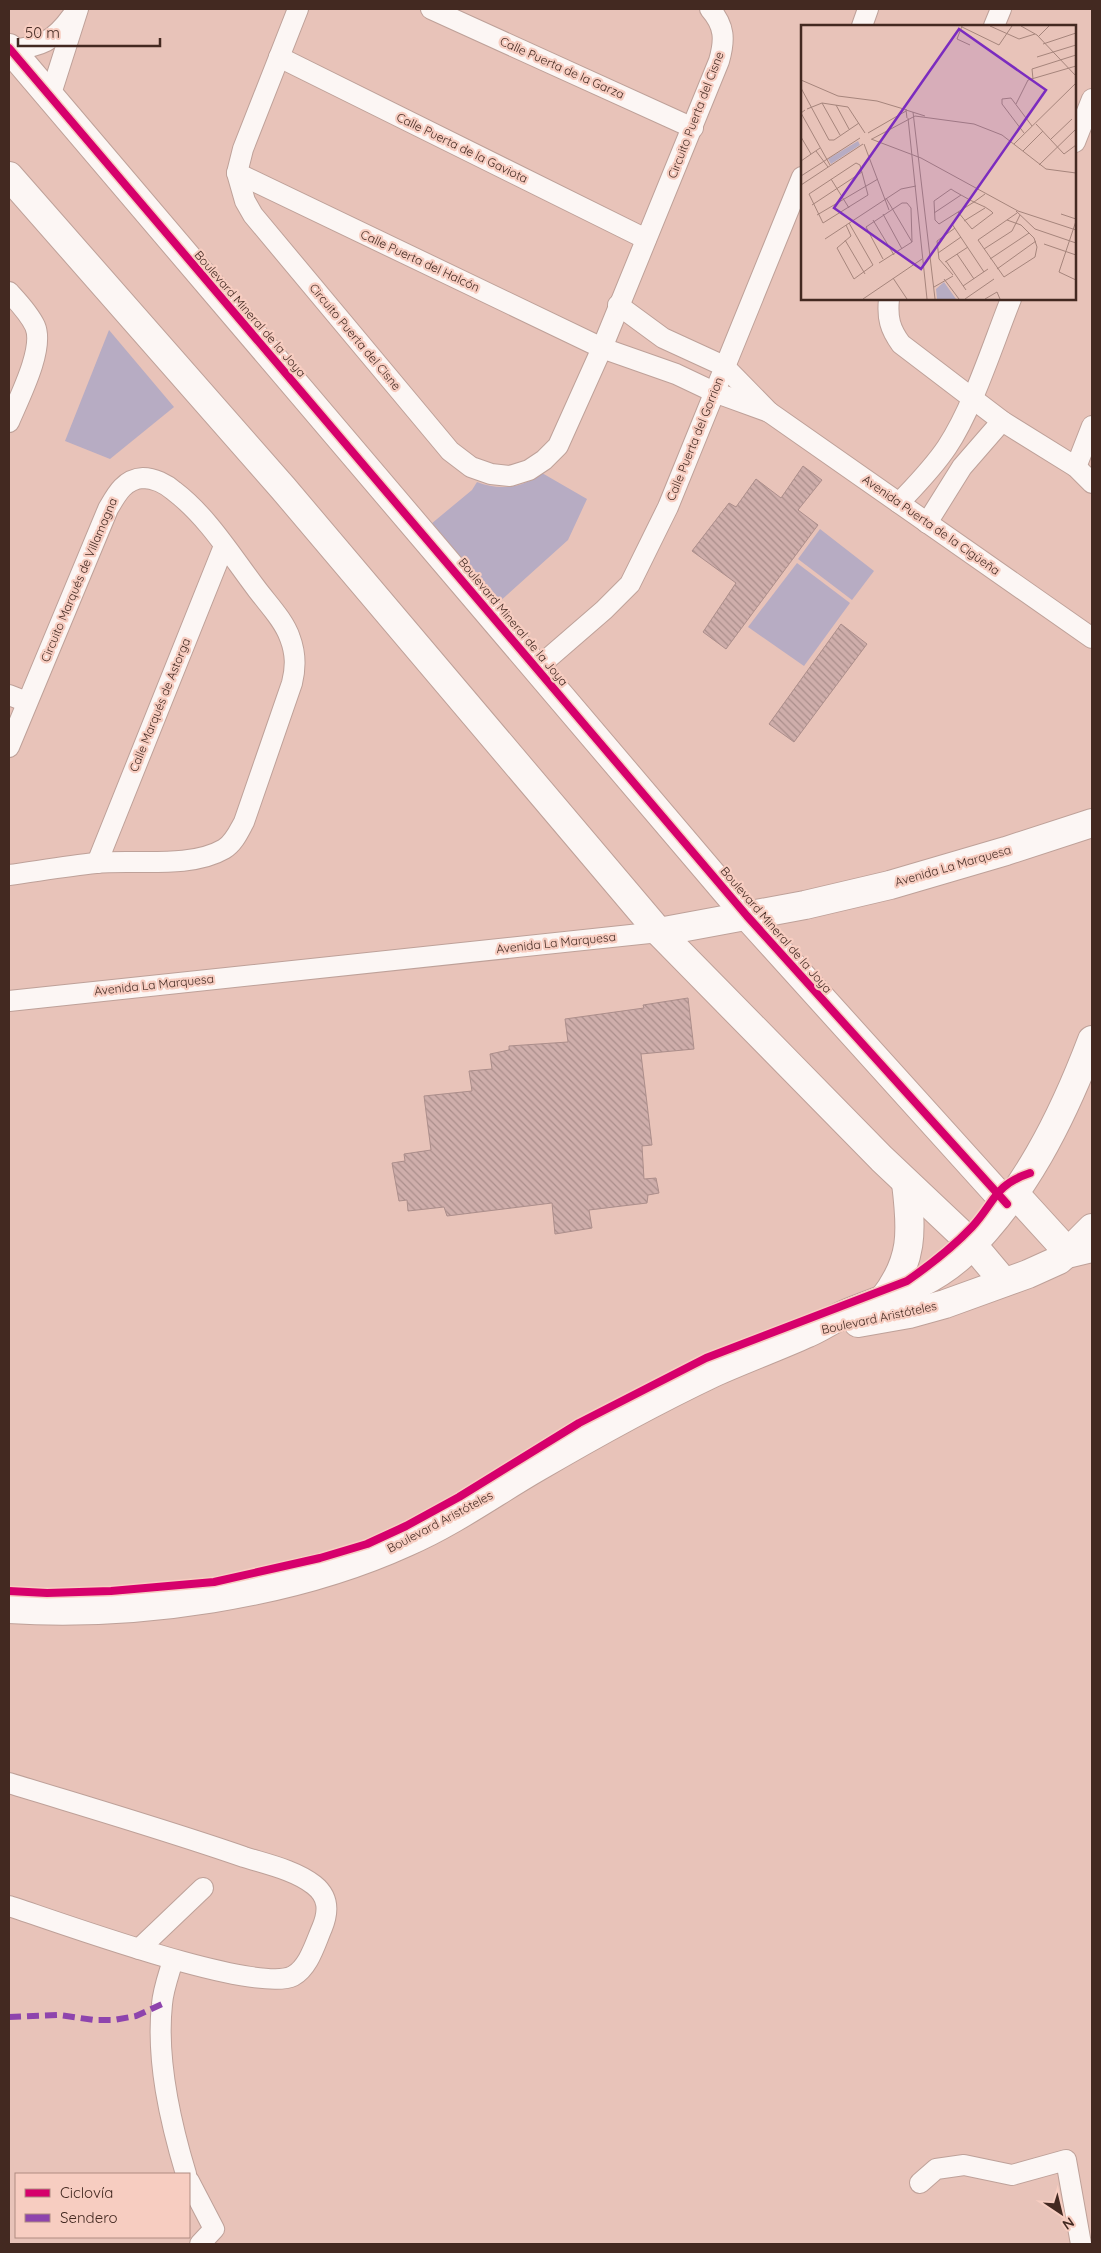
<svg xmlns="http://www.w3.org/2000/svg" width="1101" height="2253" viewBox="0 0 1101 2253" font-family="Quicksand,sans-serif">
  <defs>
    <pattern id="building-back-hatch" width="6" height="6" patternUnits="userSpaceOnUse" patternTransform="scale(1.25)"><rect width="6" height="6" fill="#cfaeab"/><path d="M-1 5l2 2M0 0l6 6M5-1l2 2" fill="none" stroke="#aa8e8b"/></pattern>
  </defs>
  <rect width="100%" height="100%" fill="#e8c3b9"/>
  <g fill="#b7acc3">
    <polygon points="109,330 174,407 110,459 65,441"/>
    <path d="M542,473l45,26 -19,41 -70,63 -67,-79 41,-34 5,-8c23,9 46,6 65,-9z"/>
    <polygon points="820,529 874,571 852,600 798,559"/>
    <polygon points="797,563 850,603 804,666 748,627"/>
  </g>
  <g fill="url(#building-back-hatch)" stroke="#ac8e8b">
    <polygon points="803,466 822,480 798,510 818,525 726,649 703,632 736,583 692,551 729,503 736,507 756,479 781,498"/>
    <polygon points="841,624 867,644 794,742 769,724"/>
    <polygon points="688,998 694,1049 641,1054 652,1145 642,1146 644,1179 656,1178 659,1193 648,1195 647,1203 589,1210 592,1228 555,1234 552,1203 447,1216 444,1207 408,1211 407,1200 399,1201 392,1163 405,1161 404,1154 431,1150 424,1096 472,1091 469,1071 492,1069 490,1054 509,1050 509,1046 568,1042 565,1019 644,1008 643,1005"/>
  </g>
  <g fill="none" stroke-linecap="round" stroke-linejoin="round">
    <g stroke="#bea199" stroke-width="22">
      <g id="street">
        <path d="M298,9l-55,140 -6,24 8,28 8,14 197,236 21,16 20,7 19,2 19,-6 15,-10 14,-14 44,-98 117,-287c6,-21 6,-35 -9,-52"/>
        <polyline points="431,9 693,128"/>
        <polyline points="862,26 868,9"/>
        <polyline points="994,26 1001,9"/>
        <path d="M10,50c31,-3 44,-9 62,-34"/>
        <polyline points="279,57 646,239"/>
        <polyline points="50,97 78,9"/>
        <polyline points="1075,142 1092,99"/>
        <polyline points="237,173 602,348 676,374 714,392 769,412"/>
        <path d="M9,292c9,10 20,21 26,34 10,23 -17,74 -26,96"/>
        <path d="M889,299c-2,19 1,30 12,45l101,77 74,46 16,16"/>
        <polyline points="618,305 663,338 724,366 769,412 1092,638"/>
        <polyline points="1076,467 1092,426"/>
        <path d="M899,503c17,-18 34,-35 48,-56 26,-39 46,-103 64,-148"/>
        <polyline points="927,523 962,467 1002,421"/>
        <polyline points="537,668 604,610 630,584 668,507 802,177"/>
        <polyline points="9,695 27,702"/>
        <path d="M9,747l99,-238c8,-14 16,-30 35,-31 11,0 23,6 31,13 33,25 57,64 82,97 11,15 28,32 34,50 6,16 6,29 2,45l-48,139c-5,9 -10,21 -20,27 -34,20 -90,10 -128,14 -29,3 -58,8 -87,12"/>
        <polyline points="97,863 224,546"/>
        <polyline points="9,1001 659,932"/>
        <polyline points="1059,1260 1092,1252"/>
        <path d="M9,1783c78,24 157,47 235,74 22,7 51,13 70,28 15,12 15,26 8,43 -7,16 -13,39 -29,48 -37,19 -237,-55 -284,-70"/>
        <polyline points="139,1949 203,1888"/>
        <path d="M173,1960c-4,14 -10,30 -11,44 -6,56 8,117 24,170"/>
        <polyline points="189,2181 214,2229 200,2244"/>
        <polyline points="920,2183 936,2169 964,2165 1012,2175 1066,2160 1081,2244"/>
      </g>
    </g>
    <g stroke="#bea199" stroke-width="30">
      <g id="secondary">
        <polyline points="9,48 747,916 1007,1204"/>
        <polyline points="9,176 283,488 659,932 882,1159 972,1244 1004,1282"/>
        <polyline points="659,932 805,905 890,885 1006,851 1092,823"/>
        <polyline points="1068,1252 1092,1228"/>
        <path d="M882,1301c32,-40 30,-70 24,-118"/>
        <polyline points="858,1323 909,1314 945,1304 1028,1274 1059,1260 1068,1252 1016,1195"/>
        <path d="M9,1609c127,8 282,-14 398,-67 46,-20 86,-49 129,-74 58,-34 116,-66 177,-95 31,-14 64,-26 95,-40 12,-5 23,-13 35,-18 42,-18 85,-28 120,-61 61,-59 99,-135 129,-214"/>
      </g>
    </g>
    <use href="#street" stroke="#fcf6f4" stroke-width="20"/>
    <use href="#secondary" stroke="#fcf6f4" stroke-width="28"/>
    <polyline stroke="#8e44ad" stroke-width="6" stroke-dasharray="12 6" stroke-linecap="butt" points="9,2017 59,2015 94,2020 114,2020 136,2016 162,2004"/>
    <g stroke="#f7cdc1" stroke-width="11">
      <g id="cycleway">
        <polyline points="9,48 747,916 1007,1204"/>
        <path d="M9,1591l38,2 64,-2 103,-9 106,-24 47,-14 39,-18 53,-29 120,-74 127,-65 201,-77c23,-16 46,-34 65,-54 23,-25 22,-42 58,-54"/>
      </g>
    </g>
    <use href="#cycleway" stroke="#d6006c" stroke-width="8"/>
  </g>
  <g text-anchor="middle" stroke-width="4.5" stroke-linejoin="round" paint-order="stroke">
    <g font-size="12" fill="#432921" stroke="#f7cdc1">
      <text transform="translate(562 68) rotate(24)" y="4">Calle Puerta de la Garza</text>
      <text transform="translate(696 115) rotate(-69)" y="4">Circuito Puerta del Cisne</text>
      <text transform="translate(462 148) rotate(26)" y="4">Calle Puerta de la Gaviota</text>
      <text transform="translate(420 261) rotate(25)" y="4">Calle Puerta del Halcón</text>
      <text transform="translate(250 314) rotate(49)" y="4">Boulevard Mineral de la Joya</text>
      <text transform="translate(355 337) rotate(50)" y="4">Circuito Puerta del Cisne</text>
      <text transform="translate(695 439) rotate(-68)" y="4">Calle Puerta del Gorrion</text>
      <text transform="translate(931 525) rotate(35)" y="4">Avenida Puerta de la Cigüeña</text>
      <text transform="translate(79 580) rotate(-67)" y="4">Circuito Marqués de Villamagna</text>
      <text transform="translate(513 622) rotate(50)" y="4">Boulevard Mineral de la Joya</text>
      <text transform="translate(160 705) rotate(-68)" y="4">Calle Marqués de Astorga</text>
      <text transform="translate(953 866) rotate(-16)" y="4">Avenida La Marquesa</text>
      <text transform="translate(776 930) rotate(49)" y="4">Boulevard Mineral de la Joya</text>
      <text transform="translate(556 943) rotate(-6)" y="4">Avenida La Marquesa</text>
      <text transform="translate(154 985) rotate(-6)" y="4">Avenida La Marquesa</text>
      <text transform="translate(879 1318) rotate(-12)" y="4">Boulevard Aristóteles</text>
      <text transform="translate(440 1522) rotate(-28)" y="4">Boulevard Aristóteles</text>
    </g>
  </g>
  <g transform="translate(801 25)">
    <rect width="275" height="275" fill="#e8c3b9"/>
    <path d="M57,116l2,4 -29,19 -3,-5zM143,257l12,17h-19l-1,-10z" fill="#b7acc3"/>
    <path fill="none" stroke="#a6857c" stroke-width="1" d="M161,1l-5,13 13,6M189,1l29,13 16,-5M220,1l16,9 39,41M161,2l37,18 13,-19M237,12l11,-11M242,19l33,-11M236,32l39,-12M232,54l-1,-10 44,-14M0,55l37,16 39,5 30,9M0,63l28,52h5l25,-17M21,78l18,32M215,79l12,-24 48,-14M35,80l13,24M6,84l15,-6 26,4 17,26M4,85l-4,3 29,52M112,87l22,187M106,93l-1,-8 19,6M107,93l19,181M235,99l28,30 12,-9M67,108l38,-22M223,108l-22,-29v-5l9,-1 21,28M0,112l10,17M70,114l50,19 97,53 58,19M71,114l43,-23 59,8 28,11 44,34 30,4M250,114l21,-20M63,119l25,66M213,119l62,-61M15,126l12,16M222,126l20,-20M0,136l19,-13M55,138l4,2 8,30 -45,28 -14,-29zM238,140l37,-36M0,151l59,-38M30,154l18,29M0,160l62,-41M85,173l26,44M11,180l50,-33M215,186l19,18 41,14M157,187l14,17 21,-16 -2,-2 -6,-4 -11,-5 -4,-2 -9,-5 -7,-4 -3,-2 -17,12 1,19 4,4 27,-17 8,-5 11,-8M133,188l27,-18M82,189l19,35M260,189l15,5M16,190l61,-36M72,195l21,35M206,195l14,5 13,13 3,9 -2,10 -31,20 -26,-37 39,-27M163,196l21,-13M275,196l-17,51 17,8M151,199l32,48M45,200l5,11 -14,12 17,31 19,-14 -24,-42M24,214l76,-50 15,-3M44,215l20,34M243,219l32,11M183,224l28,-18 8,-16M137,228l23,-16M156,229l17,25M189,234l39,-26M145,236l20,29M144,237l23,-15M78,238l33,-21 -1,-34 -4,-5h-5l-36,24 17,32M196,244l39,-28M152,250l-14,-16 -2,-18 18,-13M92,253l14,21M143,254l15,20M162,261l25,-17M133,262l19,-11M62,274l59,-40M164,274l29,-20M184,274l12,-7 3,7"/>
    <path fill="#7b2cbf" fill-opacity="0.15" stroke="#7b2cbf" stroke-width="2.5" d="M158,4l87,61 -125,179 -87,-61z"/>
    <rect width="275" height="275" fill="none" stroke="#432921" stroke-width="2.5"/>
  </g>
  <rect width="1101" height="2253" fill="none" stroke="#432921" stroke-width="20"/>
  <rect x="15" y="2173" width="175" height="65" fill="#f7cdc1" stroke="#af8b81"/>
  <rect x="25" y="2189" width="25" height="8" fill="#d6006c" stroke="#af8b81"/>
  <text x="60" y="2198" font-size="15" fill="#432921">Ciclovía</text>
  <rect x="25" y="2214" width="25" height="8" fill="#8e44ad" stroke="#af8b81"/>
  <text x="60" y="2223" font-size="15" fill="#432921">Sendero</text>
  <g transform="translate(1061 2213) rotate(145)" stroke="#f7cdc1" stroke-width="4" paint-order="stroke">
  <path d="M0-4L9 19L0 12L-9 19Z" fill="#432921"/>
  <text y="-8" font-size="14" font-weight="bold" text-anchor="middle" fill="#432921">N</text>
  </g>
  <path d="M18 38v8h142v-8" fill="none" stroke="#432921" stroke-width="2.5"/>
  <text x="25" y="38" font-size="15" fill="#432921" stroke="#f7cdc1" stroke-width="4" paint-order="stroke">50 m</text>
</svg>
